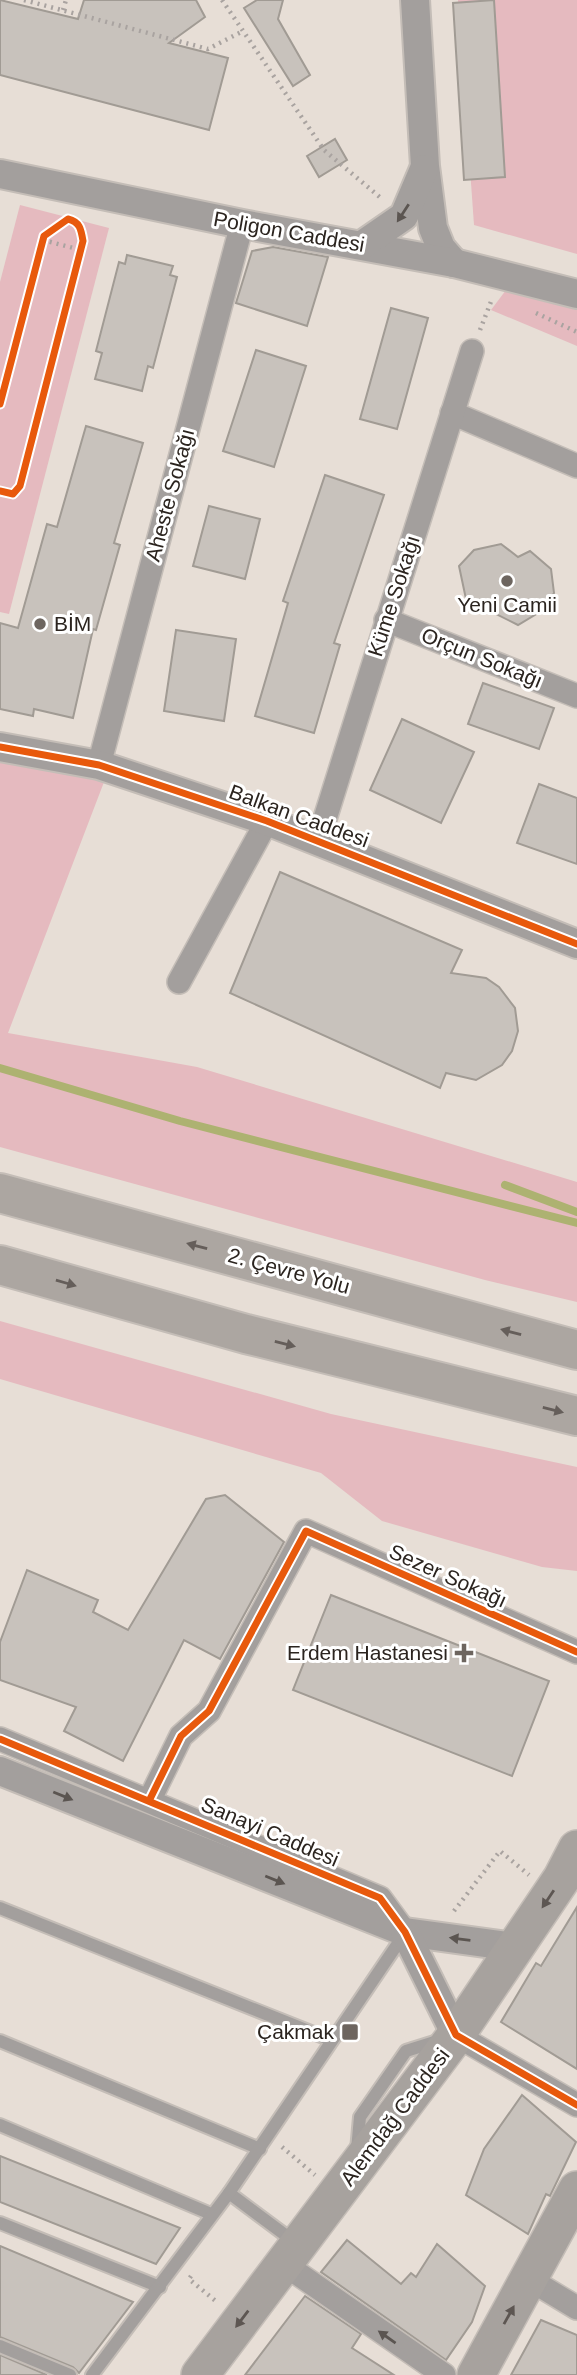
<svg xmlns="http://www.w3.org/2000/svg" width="577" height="2375" viewBox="0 0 577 2375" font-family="Arial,sans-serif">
  <rect width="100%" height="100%" fill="#e7ded6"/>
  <g fill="#e5babf">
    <polygon points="458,0 577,0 577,254 474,225"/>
    <polygon points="20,205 109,228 9,614 0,612 0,282"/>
    <polygon points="509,286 577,307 577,346 491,310"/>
    <polygon points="0,755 104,782 8,1033 197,1067 577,1182 577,1302 485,1280 0,1147"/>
    <polygon points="0,1321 331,1414 577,1467 577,1571 542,1567 382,1521 321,1473 0,1379"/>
  </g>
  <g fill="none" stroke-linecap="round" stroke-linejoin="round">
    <g stroke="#adb271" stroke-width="8">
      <polyline points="0,1068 180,1121 577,1223"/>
      <polyline points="505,1185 577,1212"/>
    </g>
  </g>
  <g fill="#c8c2bc" stroke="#a19b94" stroke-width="2">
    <polygon points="0,0 78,19 84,0 196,0 205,17 169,43 228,58 209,130 0,75"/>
    <polygon points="257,0 283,0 278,19 310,75 293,86 244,8"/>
    <polygon points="494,0 505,177 464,180 453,3"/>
    <polygon points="335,139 347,160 319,177 307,156"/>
    <polygon points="273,247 328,257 307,326 236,303 252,251"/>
    <polygon points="127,255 173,266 170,275 177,277 153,368 148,366 142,391 95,379 102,353 96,351 119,262 125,264"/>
    <polygon points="391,308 428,318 397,429 360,419"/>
    <polygon points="256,350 306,366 274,467 223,451"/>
    <polygon points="86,426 143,443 114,543 120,545 96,630 93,629 73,718 34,709 33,716 0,709 0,623 18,628 47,524 57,527"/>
    <polygon points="325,475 384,495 334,643 340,645 314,733 255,716 288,603 283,601"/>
    <polygon points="209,506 260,519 245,579 193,566"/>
    <polygon points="501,544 518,557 530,551 551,569 554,593 543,610 518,625 466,599 459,566 474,550"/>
    <polygon points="176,630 236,639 224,721 164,711"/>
    <polygon points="483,683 554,708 539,749 468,724"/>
    <polygon points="402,719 474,752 441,823 370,790"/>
    <polygon points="539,784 577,798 577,864 517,843"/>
    <polygon points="280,872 462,950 451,973 486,978 499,987 515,1008 518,1031 512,1051 502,1065 476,1080 446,1073 440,1088 230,993"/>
    <polygon points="225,1495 284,1542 220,1659 184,1640 123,1761 64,1731 76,1707 0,1680 0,1642 27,1570 98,1600 93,1612 128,1630 206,1499"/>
    <polygon points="331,1595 549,1681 512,1776 293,1690"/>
    <polygon points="577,1907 577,2069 501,2022 536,1963 541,1966"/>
    <polygon points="522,2095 576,2142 550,2196 546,2194 528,2234 466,2195 484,2149"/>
    <polygon points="0,2156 180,2228 156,2264 0,2202"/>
    <polygon points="347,2240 401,2284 411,2273 416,2277 437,2244 485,2286 472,2322 446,2360 321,2272"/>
    <polygon points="0,2246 133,2302 79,2373 73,2367 0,2337"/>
    <polygon points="305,2296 361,2334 352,2348 394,2375 245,2375"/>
    <polygon points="541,2320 577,2335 577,2375 511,2375"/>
    <polygon points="0,2355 47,2375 0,2375"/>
  </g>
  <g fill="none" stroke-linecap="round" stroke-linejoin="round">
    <g stroke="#c4bdb7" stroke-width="16">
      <g id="service">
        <polyline points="0,1908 331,2040"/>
        <polyline points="0,2041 260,2149"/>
        <polyline points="0,2125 211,2214"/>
        <polyline points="357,2150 360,2117 406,2051 441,2040"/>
        <polyline points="229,2193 296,2243"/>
        <polyline points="0,2223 160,2287"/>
        <polyline points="0,2346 70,2375"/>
        <polyline points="92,2375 229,2193 405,1933"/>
      </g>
    </g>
    <g stroke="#c4bdb7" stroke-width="26">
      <g id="minor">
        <polyline points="452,413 577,466"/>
        <polyline points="386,620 577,696"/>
        <polyline points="99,765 242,224"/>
        <polyline points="318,841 472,351"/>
        <polyline points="179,982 267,821"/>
        <polyline points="0,1739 380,1898 405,1932"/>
        <polyline points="150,1799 181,1736 209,1711 306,1531 577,1652"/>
        <polyline points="456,2035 577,2105"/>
        <polyline points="284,2264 444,2375"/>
        <polyline points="529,2279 577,2308"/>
      </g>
    </g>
    <g stroke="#c4bdb7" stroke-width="32">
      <g id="tertiary">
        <polyline points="415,0 425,166 433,228 441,248 454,263"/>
        <polyline points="0,174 242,224 454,263 577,294"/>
        <polyline points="362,245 404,216 424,169"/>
        <polyline points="0,747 99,765 267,821 577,944"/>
        <polyline points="0,1771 405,1932 515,1947"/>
        <polyline points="405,1932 456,2035"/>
      </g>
    </g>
    <g stroke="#c4bdb7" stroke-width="40">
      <g id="primary">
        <polyline points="200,2375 456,2035 562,1878 577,1849"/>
        <polyline points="476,2375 577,2190"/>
      </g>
    </g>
    <g stroke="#c4bdb7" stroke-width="42">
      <g id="motorway">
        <polyline points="0,1193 577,1350"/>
        <polyline points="0,1265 246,1334 577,1416"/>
      </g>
    </g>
    <g stroke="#a9a3a0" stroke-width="4.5" stroke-dasharray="2 5" stroke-linecap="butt">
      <polyline points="24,0 208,49 243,31"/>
      <polyline points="222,0 324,150 382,199"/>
      <polyline points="63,10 66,0"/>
      <polyline points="43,240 81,250"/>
      <polyline points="536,313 577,332"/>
      <polyline points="480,330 492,299"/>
      <polyline points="454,1911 500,1851 529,1875"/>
      <polyline points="282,2147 315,2175"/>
      <polyline points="191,2276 189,2279 218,2303"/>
    </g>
    <use href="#service" stroke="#a39f9d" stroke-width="12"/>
    <use href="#minor" stroke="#a39f9d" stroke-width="23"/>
    <use href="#tertiary" stroke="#a39f9d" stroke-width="28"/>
    <use href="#primary" stroke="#a7a29e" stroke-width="37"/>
    <use href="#motorway" stroke="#aca6a1" stroke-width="38"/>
    <g stroke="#fff" stroke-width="11">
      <g id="cycleway">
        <path d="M0,404l44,-168 24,-17c12,3 13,10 15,22l-63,245 -7,8 -13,-3"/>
        <polyline points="0,747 99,765 267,821 577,944"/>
        <polyline points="0,1739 380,1898 405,1932 456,2035 577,2105"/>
        <polyline points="150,1799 181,1736 209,1711 306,1531 577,1652"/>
      </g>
    </g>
    <use href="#cycleway" stroke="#e8590c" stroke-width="7"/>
  </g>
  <defs><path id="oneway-solid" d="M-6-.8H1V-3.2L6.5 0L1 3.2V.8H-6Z" transform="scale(1.75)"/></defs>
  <g fill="#5b5551">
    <use href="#oneway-solid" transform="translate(403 213) rotate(123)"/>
    <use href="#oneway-solid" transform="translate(63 1796) rotate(22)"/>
    <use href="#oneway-solid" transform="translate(275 1880) rotate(22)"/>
    <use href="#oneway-solid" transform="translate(460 1939) rotate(-173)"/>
    <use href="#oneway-solid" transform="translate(387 2337) rotate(-145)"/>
  </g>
  <g fill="#655e5a">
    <use href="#oneway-solid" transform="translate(197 1246) rotate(-165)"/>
    <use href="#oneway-solid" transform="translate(66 1283) rotate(16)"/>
    <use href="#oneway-solid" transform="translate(511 1332) rotate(-165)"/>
    <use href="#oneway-solid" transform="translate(285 1344) rotate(14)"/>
    <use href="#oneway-solid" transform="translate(553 1410) rotate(14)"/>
  </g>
  <g fill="#5d5652">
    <use href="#oneway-solid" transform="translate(548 1899) rotate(124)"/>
    <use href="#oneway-solid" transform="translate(509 2315) rotate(-61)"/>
    <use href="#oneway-solid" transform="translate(242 2319) rotate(127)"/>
  </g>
  <g fill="#6d655f" stroke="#fff" stroke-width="2.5">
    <circle cx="507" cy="581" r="7"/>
    <circle cx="40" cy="624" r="7"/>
    <path d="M460.5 1642.5h7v7h7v7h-7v7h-7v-7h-7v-7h7z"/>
    <rect x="341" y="2023" width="18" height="18" rx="3.5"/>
  </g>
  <g text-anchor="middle" stroke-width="6" stroke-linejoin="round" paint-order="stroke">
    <g font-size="21" fill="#2b241f" stroke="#fff">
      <text transform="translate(289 232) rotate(10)" y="7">Poligon Caddesi</text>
      <text transform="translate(170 495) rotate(-75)" y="7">Aheste Sokağı</text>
      <text transform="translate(394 596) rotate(-72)" y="7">Küme Sokağı</text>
      <text transform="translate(482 658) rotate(22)" y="7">Orçun Sokağı</text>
      <text transform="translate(299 816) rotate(20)" y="7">Balkan Caddesi</text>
      <text transform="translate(289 1271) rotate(15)" y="7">2. Çevre Yolu</text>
      <text transform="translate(448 1576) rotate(24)" y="7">Sezer Sokağı</text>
      <text transform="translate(270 1832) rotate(23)" y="7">Sanayi Caddesi</text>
      <text transform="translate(395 2117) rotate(-53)" y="7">Alemdağ Caddesi</text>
    </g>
    <g font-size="21" fill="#2b241f" stroke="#fff" text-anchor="end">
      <text x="507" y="612" text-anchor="middle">Yeni Camii</text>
      <text x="54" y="631" text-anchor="start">BİM</text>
      <text x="448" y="1660">Erdem Hastanesi</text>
      <text x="334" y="2039">Çakmak</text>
    </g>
  </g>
</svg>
